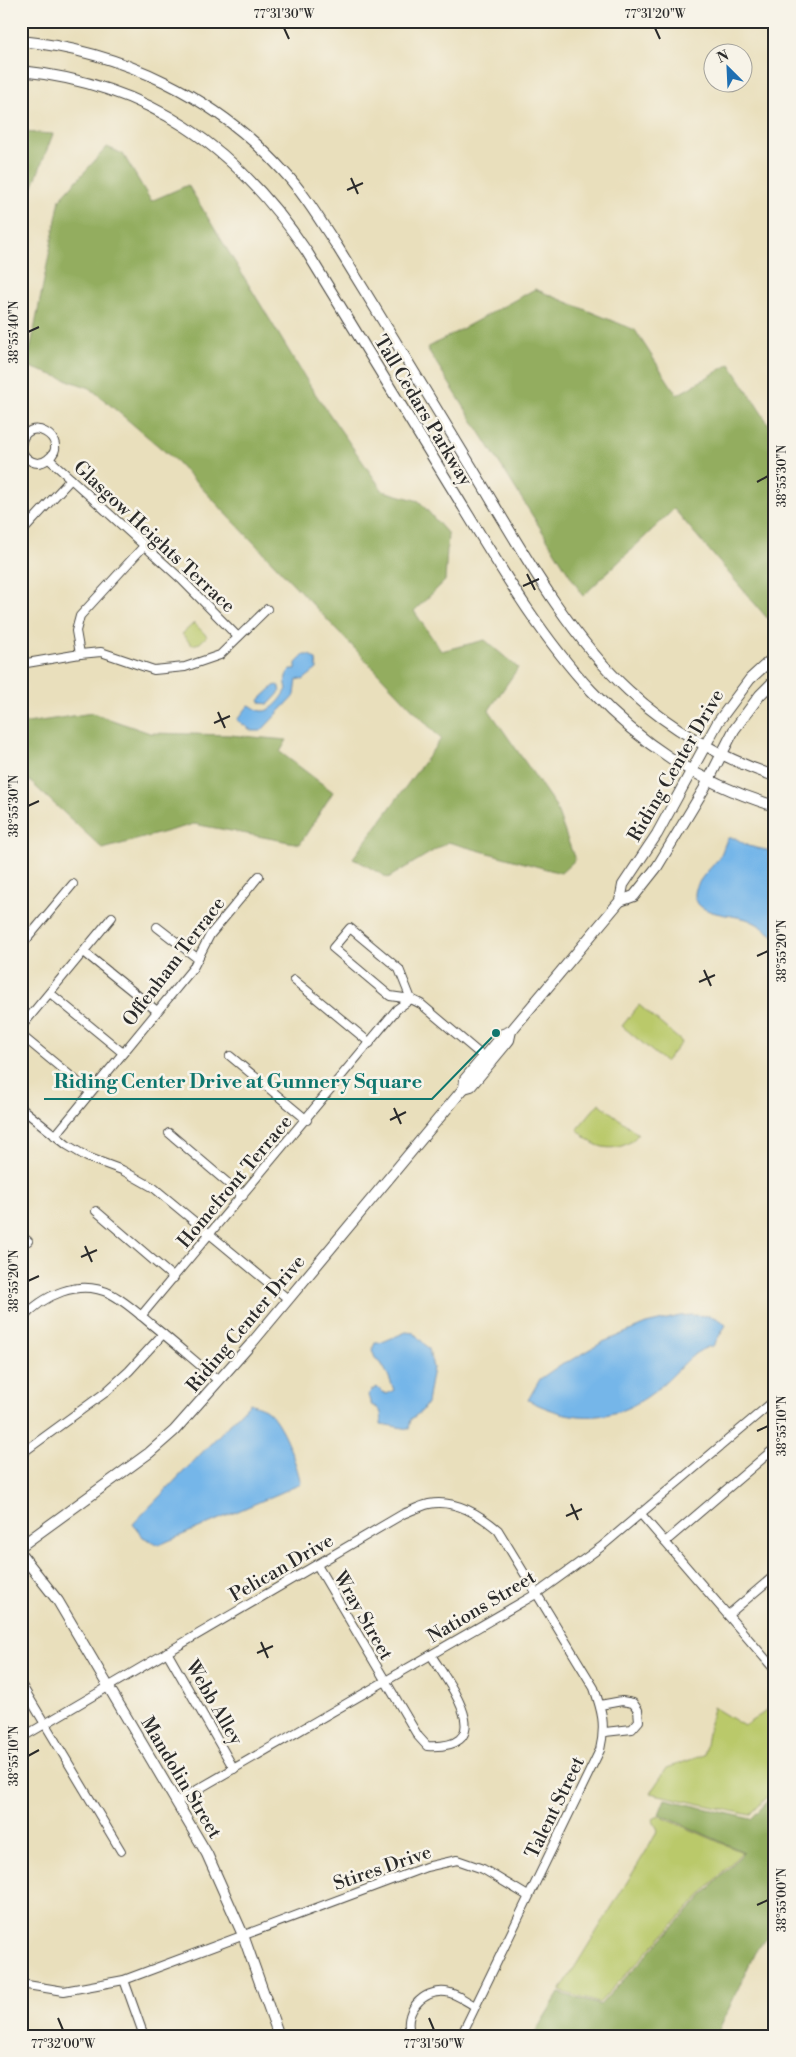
<svg xmlns="http://www.w3.org/2000/svg" width="796" height="2057" viewBox="0 0 796 2057" font-family="'Libre Bodoni',serif">
  <rect width="100%" height="100%" fill="#f7f3e8"/>
  <filter id="ink" filterUnits="userSpaceOnUse"><feTurbulence type="fractalNoise" baseFrequency=".02" numOctaves="2"/><feDisplacementMap in="SourceGraphic" scale="10" xChannelSelector="R" yChannelSelector="G"/><feConvolveMatrix kernelMatrix="1 2 1 2 8 2 1 2 1" color-interpolation-filters="sRGB"/></filter>
  <filter id="wash" filterUnits="userSpaceOnUse"><feTurbulence type="fractalNoise" baseFrequency=".0096" numOctaves="4" result="noise"/><feDisplacementMap in="SourceGraphic" scale="20" xChannelSelector="R" yChannelSelector="G"/><feGaussianBlur stdDeviation="1.12" result="paint"/><feColorMatrix in="noise" values="0 0 0 0 0 0 0 0 0 0 0 0 0 0 0 0 0 1.4 0 .05"/><feComposite in="paint" operator="in"/></filter>
  <g filter="url(#wash)">
    <rect width="100%" height="100%" fill="#e9dfbc"/>
    <g fill="#bac96b" stroke="#727a4b">
      <polygon points="194,623 207,636 200,643 192,645 182,634"/>
      <polygon points="639,1005 682,1042 665,1062 622,1026"/>
      <path d="M599,1103l39,31c-8,13 -28,17 -41,11 -8,-3 -14,-10 -20,-16z"/>
      <polygon points="775,1705 772,1733 775,1737 775,1789 750,1815 650,1793 667,1768 704,1755 713,1707 744,1726"/>
      <polygon points="659,1816 742,1852 599,2003 560,1991 648,1848 658,1830 652,1819"/>
    </g>
    <g fill="#93ad5f" stroke="#5f6c45">
      <polygon points="21,132 53,134 21,217"/>
      <polygon points="107,147 123,154 151,201 188,185 312,389 383,491 419,501 448,534 445,581 414,611 441,651 485,640 518,668 489,710 555,805 575,860 561,873 448,842 388,878 353,858 441,739 176,461 90,388 27,366 60,199"/>
      <polygon points="535,289 635,330 677,395 730,364 775,434 775,616 767,618 674,509 583,596 427,348"/>
      <polygon points="92,713 150,733 230,735 287,740 280,752 333,792 300,844 194,824 103,849 21,773 21,724"/>
      <polygon points="775,1794 775,1931 757,1948 716,2036 533,2036 559,1993 600,2005 744,1852 659,1814 665,1799 751,1819"/>
    </g>
    <g fill="#75b6e9" stroke="#50708a">
      <path d="M304,655h6l6,5 1,9 -14,11 -6,-1 -2,16 -34,36h-9l-15,-11 12,-15c3,1 5,3 7,4 13,8 26,-10 31,-20 -2,-9 -3,-13 4,-20h5v-6z"/>
      <polygon points="278,685 281,691 269,704 261,703 259,700 274,686"/>
      <path d="M728,838h7l13,8 27,6v85c-8,-6 -16,-13 -26,-17 -14,-6 -56,-4 -54,-26 1,-16 21,-28 27,-42 2,-5 3,-9 6,-14z"/>
      <path d="M691,1315c14,1 25,-1 35,10l-13,21c-16,2 -29,18 -40,29 -44,44 -88,54 -145,25l12,-21 23,-16 9,-3 31,-18 43,-18 34,-8z"/>
      <path d="M406,1332l8,1 15,16 4,19 -6,35 -5,8 -11,8 -2,10 -28,-5c1,-11 1,-15 -10,-19l-3,-10 3,-4 6,-4 5,5 5,2 7,-4 -6,-15 -7,-12 -6,-5 -3,-8 3,-7h5z"/>
      <path d="M250,1403c5,2 11,4 15,6 17,11 32,56 36,75l-142,61 -16,-8 -10,-13z"/>
    </g>
  </g>
  <g filter="url(#ink)">
    <g fill="none" stroke-linecap="round" stroke-linejoin="round">
      <g stroke="#484641" stroke-width="10">
        <g id="street">
          <path d="M21,446c4,-35 52,-6 27,13 -11,9 -24,1 -27,-11"/>
          <polyline points="49,459 181,579 238,637"/>
          <polyline points="21,533 71,479"/>
          <polyline points="80,654 76,631 80,616 144,546"/>
          <polyline points="21,664 80,654 101,652 154,670 185,667 220,655 267,609"/>
          <polyline points="157,927 197,958"/>
          <polyline points="21,946 73,884"/>
          <polyline points="84,952 157,1011"/>
          <polyline points="294,980 370,1043"/>
          <polyline points="50,993 123,1053"/>
          <polyline points="411,999 399,969 350,928 333,948 390,996 411,999 421,1004 486,1059"/>
          <polyline points="21,1027 112,917"/>
          <polyline points="21,1035 90,1092"/>
          <polyline points="230,1056 307,1120"/>
          <polyline points="21,1108 67,1145 87,1157 122,1170 154,1188 288,1299"/>
          <polyline points="169,1133 243,1196"/>
          <polyline points="55,1136 193,968 210,935 259,876"/>
          <polyline points="96,1211 174,1278"/>
          <polyline points="21,1236 28,1241"/>
          <polyline points="141,1316 397,1009 411,999"/>
          <path d="M21,1320c22,-25 58,-42 90,-26 17,9 31,23 46,35 21,17 41,35 62,52"/>
          <polyline points="21,1454 106,1392 129,1371 163,1334"/>
          <polyline points="640,1513 775,1670"/>
          <polyline points="665,1542 775,1448"/>
          <path d="M317,1565l101,171 9,10c74,4 22,-62 4,-91"/>
          <polyline points="728,1615 775,1575"/>
          <polyline points="167,1652 234,1769"/>
          <polyline points="21,1684 121,1851"/>
          <polyline points="600,1705 622,1701 633,1703 638,1710 639,1721 632,1729 605,1732"/>
          <path d="M21,1738l382,-224c8,-3 17,-8 26,-10 26,-5 50,10 69,26l96,158c8,23 12,37 6,62l-139,286"/>
          <polyline points="176,1802 536,1594 601,1547 775,1400"/>
          <polyline points="124,1980 144,2036"/>
          <polyline points="21,1984 64,1991 124,1980 426,1867 457,1860 483,1869 528,1896"/>
          <path d="M411,2036c-9,-23 11,-47 35,-44 10,1 21,10 29,14"/>
        </g>
      </g>
      <g stroke="#484641" stroke-width="12">
        <g id="secondary">
          <path d="M21,41c100,10 196,56 263,131 21,22 36,49 53,74 45,73 89,146 134,220 45,74 93,165 158,225 39,36 95,69 146,85"/>
          <path d="M21,71c128,13 216,76 286,181 48,78 96,156 144,235 86,140 154,268 324,319"/>
          <polyline points="620,901 634,896 657,867 704,789 734,730 760,695 775,680"/>
          <polyline points="464,1088 471,1086 505,1045 509,1040 511,1031 620,901 623,885 657,834 718,722 750,679 775,656"/>
          <polyline points="21,1546 149,1453 174,1431 251,1344 464,1088 465,1079 503,1034 511,1031"/>
          <polyline points="21,1554 58,1601 207,1854 243,1935 279,2036"/>
        </g>
      </g>
      <use href="#street" stroke="#fff" stroke-width="8"/>
      <use href="#secondary" stroke="#fff" stroke-width="10"/>
    </g>
  </g>
  <path fill="none" stroke="#2b2b2b" stroke-width="2" d="M284,28l5,11M655,28l5,11M351,178l7,16M347,190l16,-7M28,332l11,-5M757,482l11,-6M527,574l8,16M523,586l16,-7M218,712l7,16M214,723l16,-7M28,806l11,-5M757,956l11,-5M704,970l7,16M699,982l16,-7M394,1108l7,16M390,1120l16,-8M85,1246l7,16M81,1257l16,-7M28,1281l11,-5M757,1431l11,-5M571,1504l7,16M566,1516l16,-7M261,1642l7,16M257,1653l16,-7M28,1756l11,-6M757,1905l11,-5M58,2018l5,12M429,2018l5,12"/>
  <g text-anchor="middle" stroke-width="5" stroke-linejoin="round" paint-order="stroke">
    <g font-size="19" fill="#2b2b2b" stroke="#f7f3e8">
      <text transform="translate(424 410) rotate(59)" y="7">Tall Cedars Parkway</text>
      <text transform="translate(155 536) rotate(43)" y="7">Glasgow Heights Terrace</text>
      <text transform="translate(675 765) rotate(-60)" y="7">Riding Center Drive</text>
      <text transform="translate(173 961) rotate(-53)" y="7">Offenham Terrace</text>
      <text transform="translate(234 1181) rotate(-50)" y="7">Homefront Terrace</text>
      <text transform="translate(245 1323) rotate(-50)" y="7">Riding Center Drive</text>
      <text transform="translate(281 1567) rotate(-30)" y="7">Pelican Drive</text>
      <text transform="translate(481 1606) rotate(-31)" y="7">Nations Street</text>
      <text transform="translate(364 1615) rotate(60)" y="7">Wray Street</text>
      <text transform="translate(215 1702) rotate(60)" y="7">Webb Alley</text>
      <text transform="translate(182 1777) rotate(59)" y="7">Mandolin Street</text>
      <text transform="translate(554 1807) rotate(-64)" y="7">Talent Street</text>
      <text transform="translate(382 1867) rotate(-19)" y="7">Stires Drive</text>
    </g>
  </g>
  <path fill="none" stroke="#0f766e" stroke-width="2" d="M496 1033L432 1099H44"/>
  <circle fill="#0f766e" stroke="#f7f3e8" stroke-width="2" cx="496" cy="1033" r="5"/>
  <g font-size="20" text-anchor="middle" font-weight="bold" fill="#0f766e" stroke="#f7f3e8" stroke-width="5" stroke-linejoin="round" paint-order="stroke">
    <text x="238" y="1088">Riding Center Drive at Gunnery Square</text>
  </g>
  <rect width="796" height="2057" fill="none" stroke="#f7f3e8" stroke-width="55"/>
  <g transform="translate(728 68) rotate(336)"><circle r="24" fill="#f7f3e8" stroke="#a5a39c"/>
  <path d="M0-4L9 19L0 12L-9 19Z" fill="#1f6fb2"/>
  <text y="-8" font-size="14" font-weight="bold" text-anchor="middle" fill="#2b2b2b">N</text>
  </g>
  <rect x="28" y="28" width="740" height="2002" fill="none" stroke="#2b2b2b" stroke-width="2"/>
  <g font-size="12" text-anchor="middle" fill="#2b2b2b">
    <text x="284" y="18">77°31'30"W</text>
    <text x="655" y="18">77°31'20"W</text>
    <text transform="translate(14 332) rotate(-90)" y="4">38°55'40"N</text>
    <text transform="translate(782 476) rotate(-90)" y="4">38°55'30"N</text>
    <text transform="translate(14 806) rotate(-90)" y="4">38°55'30"N</text>
    <text transform="translate(782 951) rotate(-90)" y="4">38°55'20"N</text>
    <text transform="translate(14 1281) rotate(-90)" y="4">38°55'20"N</text>
    <text transform="translate(782 1426) rotate(-90)" y="4">38°55'10"N</text>
    <text transform="translate(14 1756) rotate(-90)" y="4">38°55'10"N</text>
    <text transform="translate(782 1900) rotate(-90)" y="4">38°55'00"N</text>
    <text x="63" y="2048">77°32'00"W</text>
    <text x="434" y="2048">77°31'50"W</text>
  </g>
</svg>
